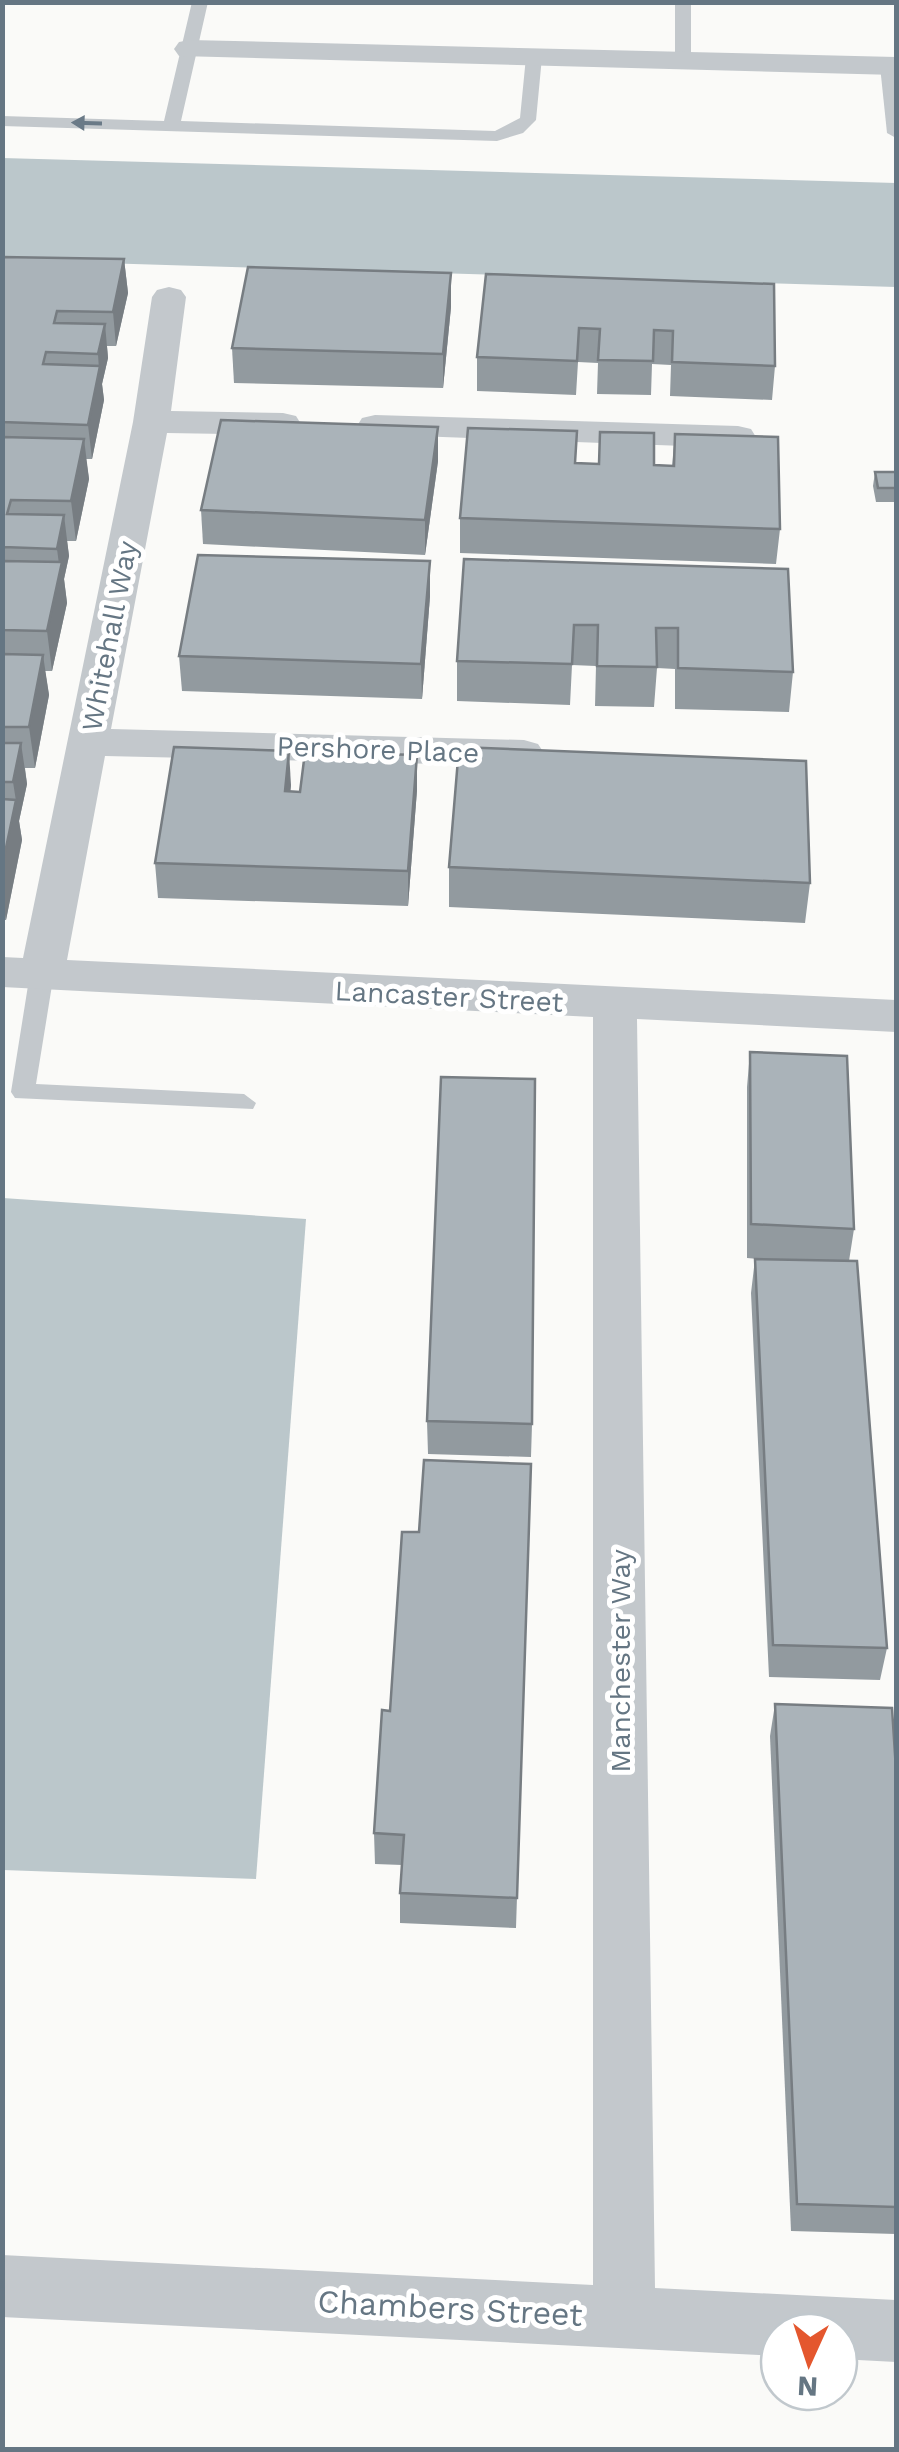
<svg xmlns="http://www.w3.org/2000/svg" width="899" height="2452" viewBox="0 0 899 2452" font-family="'Work Sans',sans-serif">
  <rect width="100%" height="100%" fill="#fafaf8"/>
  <g fill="#bbc7cb">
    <polygon points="2,158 896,183 896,287 3,260"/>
    <polygon points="3,1198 306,1219 256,1879 3,1870"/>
  </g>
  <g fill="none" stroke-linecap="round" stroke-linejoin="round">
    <g fill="#c3c8cc" fill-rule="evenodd">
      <polygon points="192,2 208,2 181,121 495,131 520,118 526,57 534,52 542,57 536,120 523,133 497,141 2,126 2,116 164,121"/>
      <polygon points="675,2 691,2 691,61 683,66 675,61"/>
      <polygon points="888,61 896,68 896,138 887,133 880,66"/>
      <polygon points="42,965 54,973 36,1084 244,1094 256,1103 253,1109 15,1098 11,1092 30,973"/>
    </g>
    <g fill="#c3c8cc" fill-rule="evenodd">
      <polygon points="190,40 896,57 896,75 179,56 174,49 179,42"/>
      <polygon points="169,287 181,290 186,297 171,411 283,413 296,416 301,424 296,432 283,435 167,433 111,729 524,740 538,744 544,753 538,762 524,766 105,756 67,960 896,1000 896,1032 637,1019 655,2288 896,2300 896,2362 839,2359 839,2332 779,2332 779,2356 2,2317 2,2255 593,2285 593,1017 2,987 2,957 23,958 133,422 152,297 157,290"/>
      <polygon points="375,415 738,426 751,429 756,437 751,445 738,448 362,434 357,426 362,418"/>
    </g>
  </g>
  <g fill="#929a9f">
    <polygon points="2,257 124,259 128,293 116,346 107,346 108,358 102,384 104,400 92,459 86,459 89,479 76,541 67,541 69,556 64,579 67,603 52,671 45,671 49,695 35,768 25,768 27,784 19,821 22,840 6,920 2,920"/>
    <polygon points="486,274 774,284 775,366 772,400 670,396 671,365 652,364 651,395 597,394 598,363 578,362 576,395 477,391 477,357"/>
    <polygon points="451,307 443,388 234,383 232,348"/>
    <polygon points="438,427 438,461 425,555 203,544 201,510"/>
    <polygon points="675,434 780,529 776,564 460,553 460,518 654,465 672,466"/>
    <polygon points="875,472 896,472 896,502 876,502 873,486"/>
    <polygon points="464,559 788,569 793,672 789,712 675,709 675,669 657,668 654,707 595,706 596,666 572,665 570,705 457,701 457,661"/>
    <polygon points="430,561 430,596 422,699 182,691 179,656"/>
    <polygon points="291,785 290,792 417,790 408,906 158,898 155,863"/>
    <polygon points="449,867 810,883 805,923 449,907"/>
    <polygon points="750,1052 854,1229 849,1261 887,1648 880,1680 769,1677 751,1293 755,1259 771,1260 747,1258 747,1087"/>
    <polygon points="427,1421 532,1424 531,1457 428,1454"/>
    <polygon points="531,1464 516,1928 400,1923 400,1893 402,1865 375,1864 374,1833 390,1711 419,1532"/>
    <polygon points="775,1704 896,1770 896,2234 791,2231 770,1736"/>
  </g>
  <g fill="#777d82">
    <polygon points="124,259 128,293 116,346 113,312"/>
    <polygon points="451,273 451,307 443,388 443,354"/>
    <polygon points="105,324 108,358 102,384 104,400 92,459 88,425 99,370 98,354"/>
    <polygon points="438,427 438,461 425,555 425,520"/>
    <polygon points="84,439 89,479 76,541 71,501"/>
    <polygon points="64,515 69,556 64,579 67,603 52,671 47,631 60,572 57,549"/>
    <polygon points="430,561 430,596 422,699 421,664"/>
    <polygon points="43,655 49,695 35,768 29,727"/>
    <polygon points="21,743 27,784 19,821 22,840 6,920 2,897 2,867 16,801 13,782"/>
    <polygon points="289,751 291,785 287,826 285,791"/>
    <polygon points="417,755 417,790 408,906 408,871"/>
  </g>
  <g fill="#aab3b9" stroke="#777d82" stroke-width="2.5">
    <polygon points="2,257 124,259 113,312 57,311 54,323 105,324 98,354 46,352 43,364 100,366 88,425 2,422"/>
    <polygon points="248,267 451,273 443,354 232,348"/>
    <polygon points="486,274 774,284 775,366 672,362 673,331 654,330 653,361 598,360 600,329 579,328 577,361 477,357"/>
    <polygon points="221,420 438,427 425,520 201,510"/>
    <polygon points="468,428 577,431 575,463 599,464 600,432 654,433 654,465 674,466 675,434 778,437 780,529 460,518"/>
    <polygon points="2,437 84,439 71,501 11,500 7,514 64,515 57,549 4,547 2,553"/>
    <polygon points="875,472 896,472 896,488 878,488"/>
    <polygon points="198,555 430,561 421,664 179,656"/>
    <polygon points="464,559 788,569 793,672 678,668 678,628 656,628 657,667 597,666 598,625 574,625 572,664 457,661"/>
    <polygon points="2,561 62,562 47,631 2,630"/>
    <polygon points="2,654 43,655 29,727 2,727"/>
    <polygon points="2,743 21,743 13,782 2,782"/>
    <polygon points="174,747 289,751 285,791 300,792 305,752 417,755 408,871 155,863"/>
    <polygon points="459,747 806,761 810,883 449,867"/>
    <polygon points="2,799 16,800 2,867"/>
    <polygon points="750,1052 847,1056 854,1229 751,1224"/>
    <polygon points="441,1077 535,1079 532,1424 427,1421"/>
    <polygon points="755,1259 857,1261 887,1648 773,1645"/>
    <polygon points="424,1460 531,1464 517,1898 400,1893 404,1835 374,1833 382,1710 390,1711 402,1532 419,1532"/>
    <polygon points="775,1704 892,1708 896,1770 896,2207 797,2204"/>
  </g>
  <defs><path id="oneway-solid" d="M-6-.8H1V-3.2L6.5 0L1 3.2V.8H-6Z" transform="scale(2.5)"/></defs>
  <use fill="#6a7a87" href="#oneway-solid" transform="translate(87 123) rotate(-178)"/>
  <g text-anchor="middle" stroke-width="10" stroke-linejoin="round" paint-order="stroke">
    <g font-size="28" fill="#657683" stroke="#fff">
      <text transform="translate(109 636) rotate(-79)" y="10">Whitehall Way</text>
      <text transform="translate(378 749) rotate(2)" y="10">Pershore Place</text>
      <text transform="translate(449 996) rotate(3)" y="10">Lancaster Street</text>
      <text transform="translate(620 1661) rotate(-90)" y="10">Manchester Way</text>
    </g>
    <g font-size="32" fill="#657683" stroke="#fff">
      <text transform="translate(450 2308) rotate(3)" y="11">Chambers Street</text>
    </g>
  </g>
  <rect width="899" height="2452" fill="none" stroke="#657683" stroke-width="10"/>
  <g transform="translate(809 2362) rotate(183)"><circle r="48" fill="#ffffff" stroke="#c1c8cd" stroke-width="2.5"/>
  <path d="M0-8L18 38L0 25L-18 38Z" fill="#e4572e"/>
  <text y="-15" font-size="28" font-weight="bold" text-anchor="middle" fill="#657683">N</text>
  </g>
</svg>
